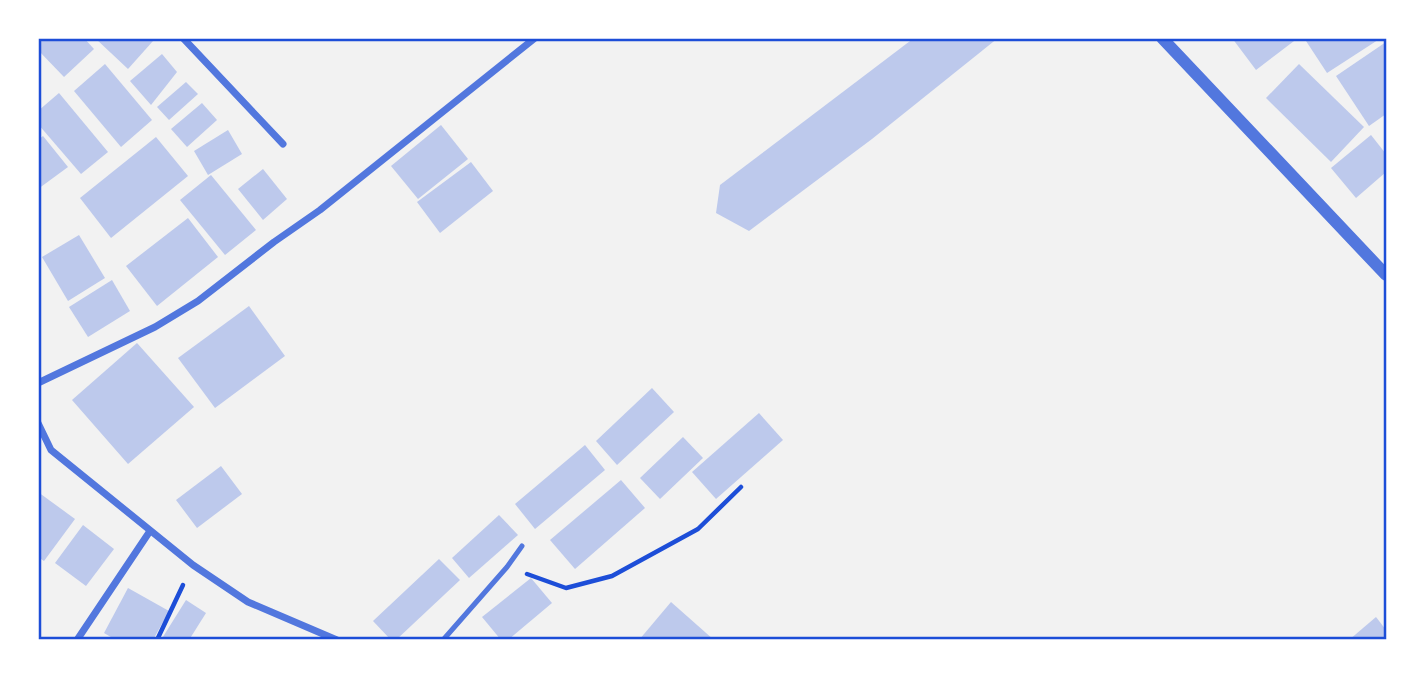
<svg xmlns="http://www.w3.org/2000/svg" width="1425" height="678" viewBox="0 0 1425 678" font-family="'Playfair Display',serif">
  <rect width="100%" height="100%" fill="#f2f2f2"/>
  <g fill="#bdc9ec">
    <polygon points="38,38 84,38 94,49 64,77 38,50"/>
    <polygon points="95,38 150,38 153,41 128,69"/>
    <polygon points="914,38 998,38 872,139 749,231 716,213 720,185"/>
    <polygon points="1232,38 1298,38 1256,70"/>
    <polygon points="1311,38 1381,38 1327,73 1306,41"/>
    <polygon points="1386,42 1386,114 1369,126 1336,76"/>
    <polygon points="162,54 177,72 151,105 130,81"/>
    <polygon points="105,64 152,120 121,147 74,91"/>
    <polygon points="1299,64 1364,127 1331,162 1266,98"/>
    <polygon points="186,82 198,94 169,120 157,107"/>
    <polygon points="59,93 108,152 81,174 38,124 38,111"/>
    <polygon points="202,103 217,120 187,147 171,129"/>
    <polygon points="441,125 468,159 418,199 391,166"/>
    <polygon points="228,130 242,154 208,175 194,151"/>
    <polygon points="1371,135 1386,154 1386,172 1356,198 1331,168"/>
    <polygon points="43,136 68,167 38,189 38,140"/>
    <polygon points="156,137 188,176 111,238 80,198"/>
    <polygon points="471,162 493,191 440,233 417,202"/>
    <polygon points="263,169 287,199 263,220 238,189"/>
    <polygon points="211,175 256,230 225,255 180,200"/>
    <polygon points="188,218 218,257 157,306 126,266"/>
    <polygon points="79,235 105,278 68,301 42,257"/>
    <polygon points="112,280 130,311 88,337 69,307"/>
    <polygon points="249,306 285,356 215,408 178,358"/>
    <polygon points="137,343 194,407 128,464 72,400"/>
    <polygon points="652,388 674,412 617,465 596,441"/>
    <polygon points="759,413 783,440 716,499 692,472"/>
    <polygon points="683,437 703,458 660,499 640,478"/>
    <polygon points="585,445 605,470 535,529 515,504"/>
    <polygon points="221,466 242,494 197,528 176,500"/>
    <polygon points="621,480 645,508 575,569 550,540"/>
    <polygon points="38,492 75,519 44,561 38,557"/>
    <polygon points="499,515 518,535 469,578 452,558"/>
    <polygon points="83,525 114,549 86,586 55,563"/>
    <polygon points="439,559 460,580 396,640 391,640 373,621"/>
    <polygon points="531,578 552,603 508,640 501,640 482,617"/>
    <polygon points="128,588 169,611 153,640 116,640 104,633"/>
    <polygon points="186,600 206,613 189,640 161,640"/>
    <polygon points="671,602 714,640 639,640"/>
    <polygon points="1376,617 1386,630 1386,640 1349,640"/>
  </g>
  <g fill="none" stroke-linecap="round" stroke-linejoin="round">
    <g stroke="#1d4ed8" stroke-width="4.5">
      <polyline points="527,574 566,588 612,576 698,529 741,487"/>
      <polyline points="157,640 183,585"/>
    </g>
    <polyline stroke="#5277de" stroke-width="5" points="443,640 507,567 522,546"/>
    <g stroke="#5277de" stroke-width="7">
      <polyline points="183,38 283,144"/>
      <polyline points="38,383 155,327 198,301 274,242 320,210 535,38"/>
      <polyline points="38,423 51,450 193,565 248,602 337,640"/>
      <polyline points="77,640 150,531"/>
    </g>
    <polyline stroke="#5277de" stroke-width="12" points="1162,38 1386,275"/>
  </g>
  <rect width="1425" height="678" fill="none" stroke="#ffffff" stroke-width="80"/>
  <rect x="40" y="40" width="1345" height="598" fill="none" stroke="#1d4ed8" stroke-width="2.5"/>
</svg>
